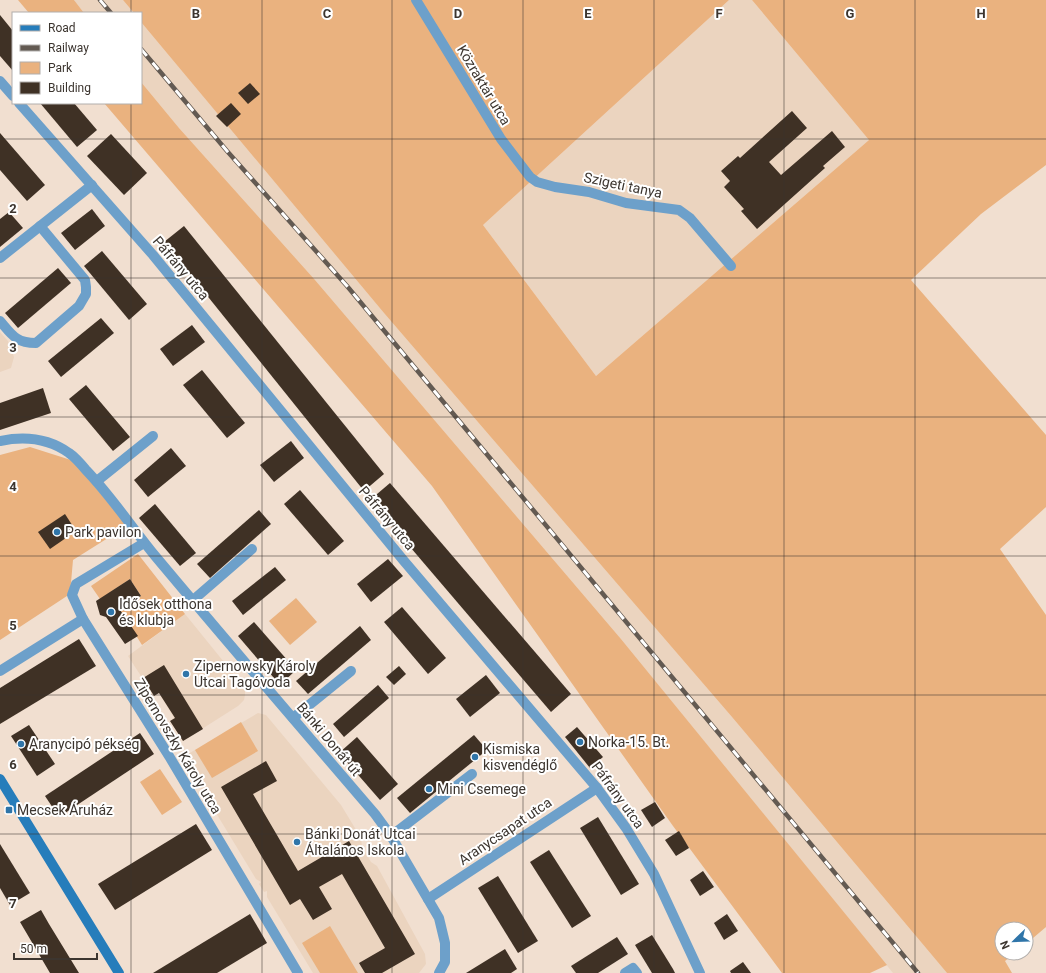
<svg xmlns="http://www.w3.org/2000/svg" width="1046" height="973" viewBox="0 0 1046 973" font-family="Roboto,sans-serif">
  <rect width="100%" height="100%" fill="#f1dfd0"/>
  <g fill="#ebd4bf">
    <polygon points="74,0 123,0 134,13 84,13"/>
    <polygon points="729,0 752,0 869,140 596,376 483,225"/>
    <polygon points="141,22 384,313 732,717 947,973 893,973 621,639 315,280 179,128 141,82"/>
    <polygon points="0,332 8,341 14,357 11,368 0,372"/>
    <polygon points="185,614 245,688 245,695 244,700 238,706 183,741 170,721 174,718 159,693 154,696 128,656"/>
    <polygon points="258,713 266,715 341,805 361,838 362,847 371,862 377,866 425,954 426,964 419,973 313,973 267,897 267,891 264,892 259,884 261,882 256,879 187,765 188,754"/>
  </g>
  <g fill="#eab27f">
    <polygon points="18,0 74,0 84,13 29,13"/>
    <polygon points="123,0 729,0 483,225 596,376 869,140 752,0 1046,0 1046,165 981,214 911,280 1046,435 1046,507 1000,549 1046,615 1046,927 1026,944 1026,929 1002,929 1002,953 1015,953 1005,961 1012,973 947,973 732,717 384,313 141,22 141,13 134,13"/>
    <polygon points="141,82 179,128 315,280 621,639 887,965 870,973 782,973 673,826 432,486 104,103 141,103"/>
    <polygon points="30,447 74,461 127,526 73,560 70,594 0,640 0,455"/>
    <polygon points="138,554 185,614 142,645 120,610 141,596 130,579 100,599 91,586"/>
    <polygon points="296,598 317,622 290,645 269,621"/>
    <polygon points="241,722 258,751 212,778 195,750"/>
    <polygon points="160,769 182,802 162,815 140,782"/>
    <polygon points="330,926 358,973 320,973 302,943"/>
  </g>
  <g fill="#3f3125">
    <polygon points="0,15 13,31 13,71 0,56"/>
    <polygon points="250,83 260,94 248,104 238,93"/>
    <polygon points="40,103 74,103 97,130 77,147"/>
    <polygon points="231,103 241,114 227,127 216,116"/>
    <polygon points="792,111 807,128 769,162 781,175 832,131 845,147 823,166 825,168 757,229 741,211 744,209 724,187 730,181 721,171 738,156 740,158"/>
    <polygon points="0,133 45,185 27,201 0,170"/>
    <polygon points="111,134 147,173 124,195 87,156"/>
    <polygon points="92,209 105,226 75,250 61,233"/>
    <polygon points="9,212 23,228 0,247 0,219"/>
    <polygon points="184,226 384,474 364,491 164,242"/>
    <polygon points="102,251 147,304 129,320 84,266"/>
    <polygon points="58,268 71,283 18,328 5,313"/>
    <polygon points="101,318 114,333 61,377 48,361"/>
    <polygon points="192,325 205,342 173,366 160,349"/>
    <polygon points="202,370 245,423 227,438 183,385"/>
    <polygon points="86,385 130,437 113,451 69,399"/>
    <polygon points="43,388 51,413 0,430 0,403"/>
    <polygon points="291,441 304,458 274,482 260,465"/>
    <polygon points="171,448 186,466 148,497 134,480"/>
    <polygon points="390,483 571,694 551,712 370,500"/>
    <polygon points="300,490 344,541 328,555 284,504"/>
    <polygon points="155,504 196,553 180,566 139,518"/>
    <polygon points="259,510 271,524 210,578 197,564"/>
    <polygon points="65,514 76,531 50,549 38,532"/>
    <polygon points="388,559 403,576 371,602 357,584"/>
    <polygon points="275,567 286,580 243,615 232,601"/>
    <polygon points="130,579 141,596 120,610 138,636 125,644 106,617 100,615 96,601"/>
    <polygon points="402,607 446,658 428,674 384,622"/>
    <polygon points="254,622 296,670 280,685 238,636"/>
    <polygon points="360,626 371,640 308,694 296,681"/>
    <polygon points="79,639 96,666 0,724 0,688"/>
    <polygon points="164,665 203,729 183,741 170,721 175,718 159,693 154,696 143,678"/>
    <polygon points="399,666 406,674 394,685 386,677"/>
    <polygon points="486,675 500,693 470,717 456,699"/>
    <polygon points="378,685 389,698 344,737 333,724"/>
    <polygon points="29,725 55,764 37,776 11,736"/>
    <polygon points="577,727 603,757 590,768 565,737"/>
    <polygon points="140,733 154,754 59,817 45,796"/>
    <polygon points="474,735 487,750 410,813 397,798"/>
    <polygon points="357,737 398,784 380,800 339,753"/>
    <polygon points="266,761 277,781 253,794 298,871 349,841 415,954 382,973 365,973 359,963 385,948 342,874 319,887 332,909 313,920 300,899 290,905 221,787"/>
    <polygon points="655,802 665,818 652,827 641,810"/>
    <polygon points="598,817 639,884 621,895 580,828"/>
    <polygon points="196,824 212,850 115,910 98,884"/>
    <polygon points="679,831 689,848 676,856 665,840"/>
    <polygon points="0,844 30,893 10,905 0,888"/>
    <polygon points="549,850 591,916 572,928 530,862"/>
    <polygon points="703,871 714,887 700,896 690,880"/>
    <polygon points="498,876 538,941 518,953 478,888"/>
    <polygon points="41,910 49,924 79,973 50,973 20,922"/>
    <polygon points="250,914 267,943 217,973 153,973"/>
    <polygon points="727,914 738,931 724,940 714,923"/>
    <polygon points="652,935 673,969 675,973 652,973 635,945"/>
    <polygon points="617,937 628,954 598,973 576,973 571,966"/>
    <polygon points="505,949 517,969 511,973 466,973"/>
    <polygon points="743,962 751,973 731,973 730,971"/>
  </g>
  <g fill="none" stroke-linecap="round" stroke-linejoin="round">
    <g stroke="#6da0ca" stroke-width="10">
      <polyline points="416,0 501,139 530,177 537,182 555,187 589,192 626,203 679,210 690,218 731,266"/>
      <polyline points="0,81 13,96"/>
      <polyline points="19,103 153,255 404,561 597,788 626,828 654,874 700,973"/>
      <polyline points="0,258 92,185"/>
      <path d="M0,321c12,14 16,22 36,22l43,-37 7,-12v-7l-1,-7 -45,-54"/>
      <path d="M0,441c24,-5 48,-3 69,12 6,4 12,11 17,17 26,27 46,58 70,87 72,86 146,172 219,257l16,22 48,82 6,25v19l-6,11"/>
      <polyline points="97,481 153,436"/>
      <polyline points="192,601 252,549"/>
      <polyline points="83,619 72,595 76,584 144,543"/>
      <polyline points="0,671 83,619 169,756 298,973"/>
      <polyline points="293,718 351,671"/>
      <polyline points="391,836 472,774"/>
      <polyline points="428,899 597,788"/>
      <polyline points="625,973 633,968 637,973"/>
    </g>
    <polyline stroke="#267dbb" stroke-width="10" points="0,779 119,973"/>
    <g stroke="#635a52" stroke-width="4.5">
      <g id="rail">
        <polyline points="100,0 111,13"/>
        <polyline points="141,49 227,151 347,286 918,973"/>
      </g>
    </g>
    <use href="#rail" stroke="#fff" stroke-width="3" stroke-dasharray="9" stroke-linecap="butt"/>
  </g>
  <path fill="none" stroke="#3c352f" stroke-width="1" stroke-opacity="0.55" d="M131,0v13M262,0v973M392,0v973M523,0v973M654,0v973M784,0v973M915,0v973M131,103v870M0,139h1046M0,278h1046M0,417h1046M0,556h1046M0,695h1046M0,834h1046"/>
  <g fill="#2f75a9" stroke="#fff" stroke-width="1.5">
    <circle cx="57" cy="532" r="4"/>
    <circle cx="111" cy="612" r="4"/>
    <circle cx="186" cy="674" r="4"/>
    <circle cx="580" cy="742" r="4"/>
    <circle cx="21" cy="744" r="4"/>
    <circle cx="475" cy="757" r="4"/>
    <circle cx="429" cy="789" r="4"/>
    <rect x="5" y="806" width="8" height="8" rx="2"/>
    <circle cx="297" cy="842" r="4"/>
  </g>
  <g text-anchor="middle" stroke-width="4" stroke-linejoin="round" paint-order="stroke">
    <g font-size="14" fill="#3c352f" stroke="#fff">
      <text transform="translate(484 85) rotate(59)" y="5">Közraktár utca</text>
      <text transform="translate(623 185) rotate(12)" y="5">Szigeti tanya</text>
      <text transform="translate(181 268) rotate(50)" y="5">Páfrány utca</text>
      <text transform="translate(387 518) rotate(50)" y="5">Páfrány utca</text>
      <text transform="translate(329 739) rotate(50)" y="5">Bánki Donát út</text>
      <text transform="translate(178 746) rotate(59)" y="5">Zipernovszky Károly utca</text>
      <text transform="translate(618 795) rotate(54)" y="5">Páfrány utca</text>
      <text transform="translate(505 831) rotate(-34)" y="5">Aranycsapat utca</text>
    </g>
    <g font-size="14" fill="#3c352f" stroke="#fff" text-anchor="start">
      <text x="65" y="537">Park pavilon</text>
      <text x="119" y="609">Idősek otthona<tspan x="119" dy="16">és klubja</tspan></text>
      <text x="194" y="671">Zipernowsky Károly<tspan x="194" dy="16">Utcai Tagóvoda</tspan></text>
      <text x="588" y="747">Norka-15. Bt.</text>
      <text x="29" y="749">Aranycipó pékség</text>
      <text x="483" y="754">Kismiska<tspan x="483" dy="16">kisvendéglő</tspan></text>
      <text x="437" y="794">Mini Csemege</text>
      <text x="17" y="815">Mecsek Áruház</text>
      <text x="305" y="839">Bánki Donát Utcai<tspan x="305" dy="16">Általános Iskola</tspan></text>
    </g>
  </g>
  <g font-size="13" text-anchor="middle" font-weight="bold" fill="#3c352f" stroke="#fff" stroke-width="4" stroke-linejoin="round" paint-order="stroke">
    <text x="196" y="18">B</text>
    <text x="327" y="18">C</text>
    <text x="458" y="18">D</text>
    <text x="588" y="18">E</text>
    <text x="719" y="18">F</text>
    <text x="850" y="18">G</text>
    <text x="981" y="18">H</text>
    <text x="13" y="213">2</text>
    <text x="13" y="352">3</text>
    <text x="13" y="491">4</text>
    <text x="13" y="630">5</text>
    <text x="13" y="769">6</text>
    <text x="13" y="908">7</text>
  </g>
  <rect x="12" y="12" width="130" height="92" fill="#ffffff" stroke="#b1aeac"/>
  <rect x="20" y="25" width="20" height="6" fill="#267dbb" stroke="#b1aeac"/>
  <text x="48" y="32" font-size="12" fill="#3c352f">Road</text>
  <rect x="20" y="45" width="20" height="6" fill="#635a52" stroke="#b1aeac"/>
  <text x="48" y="52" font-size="12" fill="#3c352f">Railway</text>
  <rect x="20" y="62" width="20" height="12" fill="#eab27f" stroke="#b1aeac"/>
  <text x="48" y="72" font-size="12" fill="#3c352f">Park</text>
  <rect x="20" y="82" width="20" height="12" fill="#3f3125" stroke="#b1aeac"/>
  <text x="48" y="92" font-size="12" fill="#3c352f">Building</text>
  <g transform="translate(1014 941) rotate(247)"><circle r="19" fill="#ffffff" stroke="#b1aeac"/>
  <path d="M0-3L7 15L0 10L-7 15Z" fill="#2f75a9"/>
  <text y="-6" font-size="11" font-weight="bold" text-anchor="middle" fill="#3c352f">N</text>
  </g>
  <path d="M14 953v6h83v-6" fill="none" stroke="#3c352f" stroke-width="2"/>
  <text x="20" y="953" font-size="12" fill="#3c352f" stroke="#ffffff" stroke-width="3" paint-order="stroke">50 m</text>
</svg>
